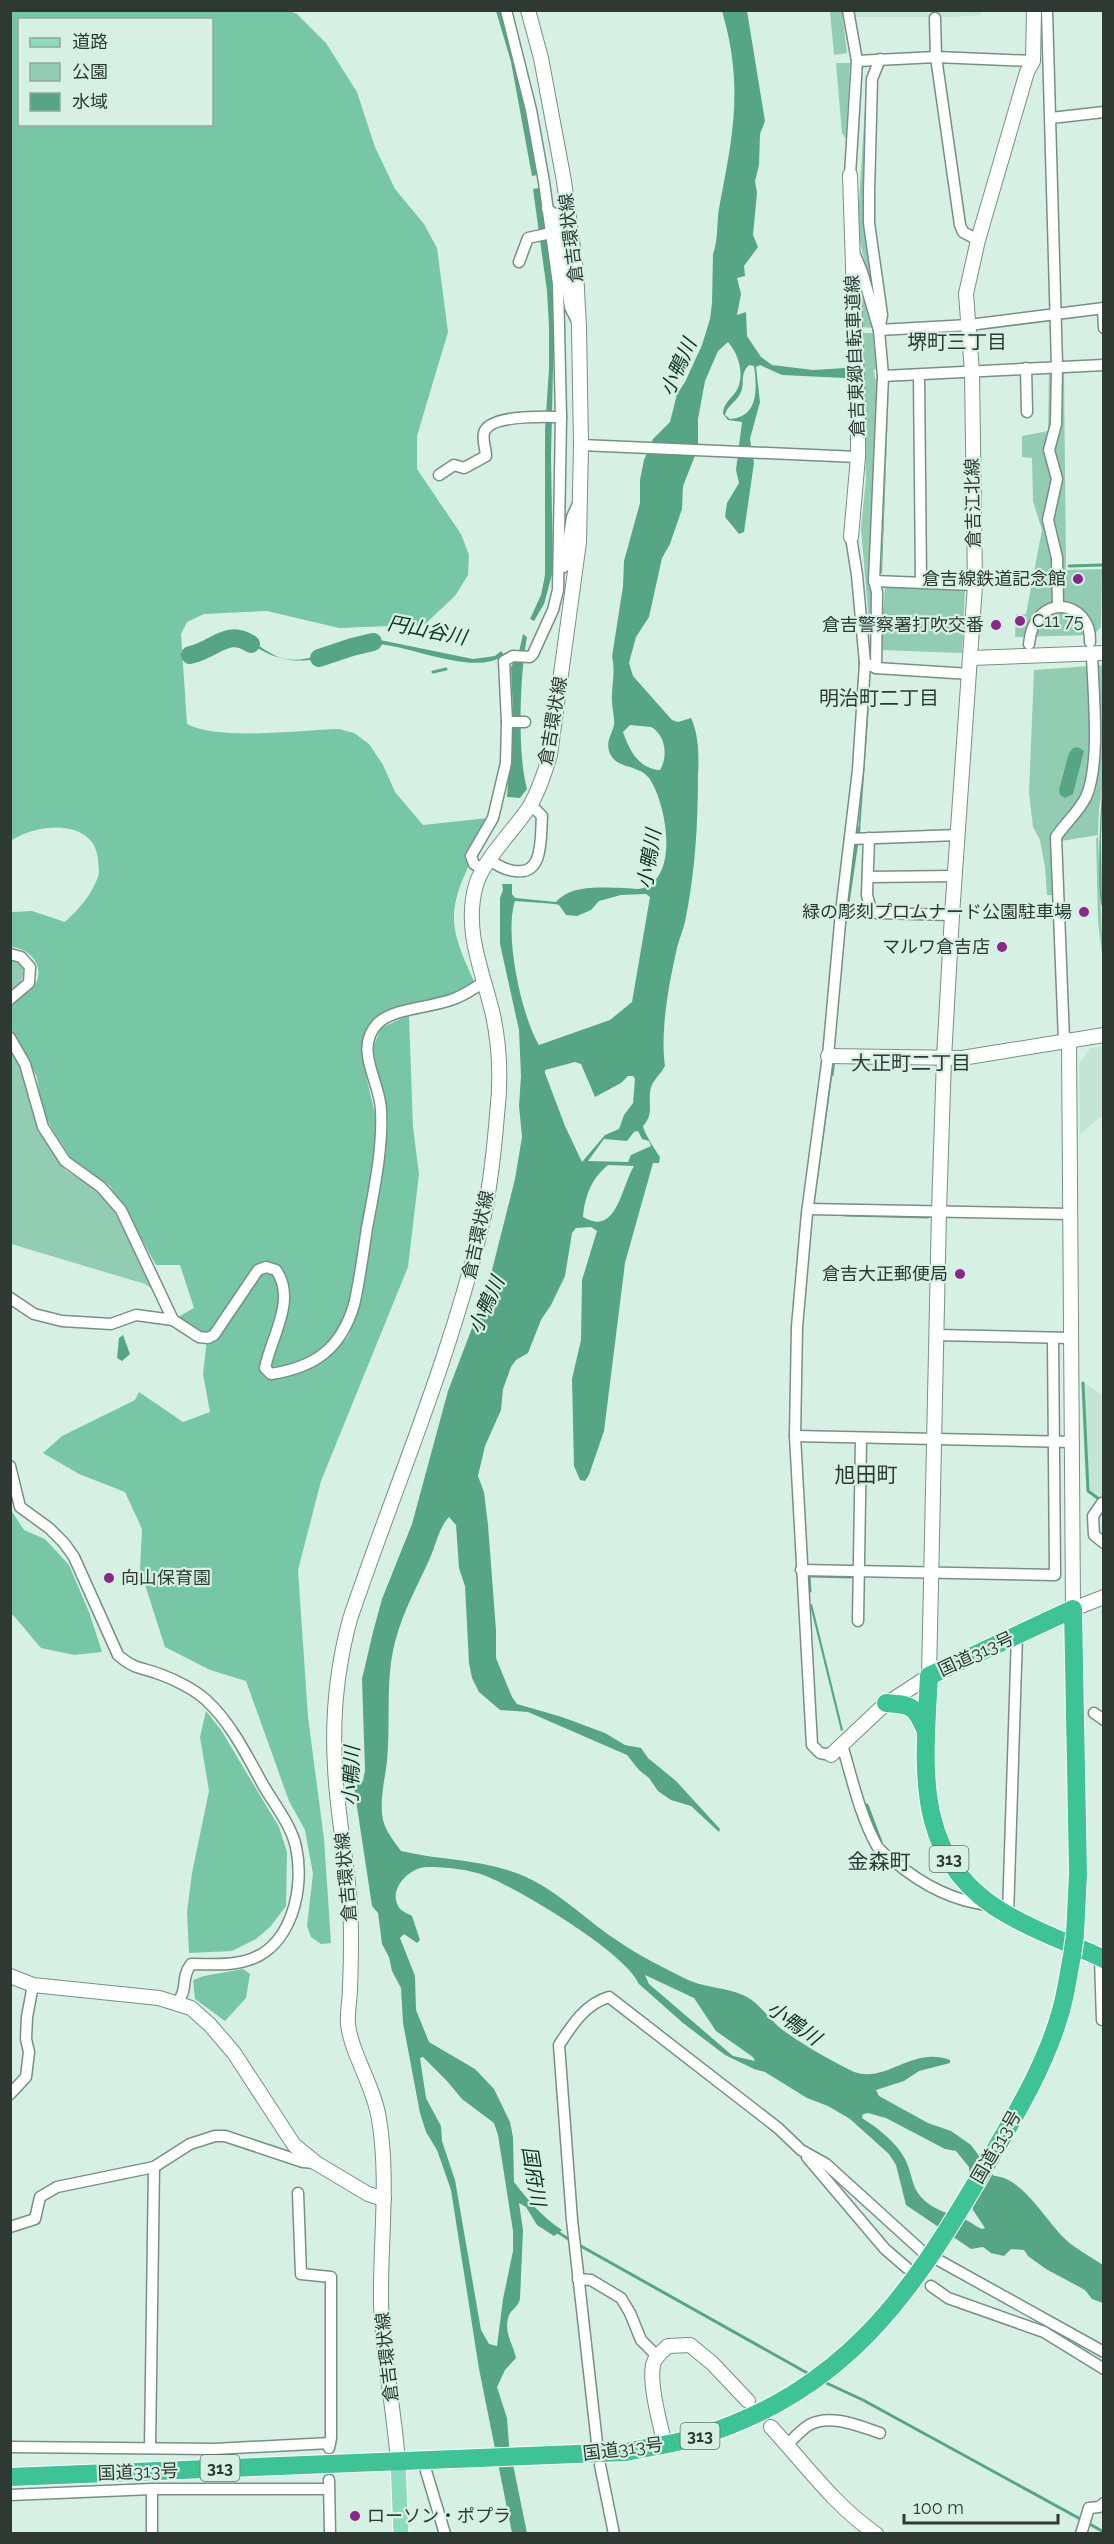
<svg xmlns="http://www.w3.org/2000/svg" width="1114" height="2544" viewBox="0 0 1114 2544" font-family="Raleway,'Noto Sans JP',sans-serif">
  <rect width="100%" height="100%" fill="#d6f1e4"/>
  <g fill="#c2e5d6">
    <polygon points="981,10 981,15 951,17 851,17 850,11"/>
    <polygon points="1103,1046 1103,1115 1080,1134 1079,1064 1090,1048"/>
    <polygon points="1081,1381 1103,1395 1103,1500 1086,1489"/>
  </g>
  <g fill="#92ccb2">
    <polygon points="830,11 842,11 847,53 834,55"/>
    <polygon points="836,63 850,63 846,139 842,133"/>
    <polygon points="867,77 865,196 880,315 868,278 859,236 859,201"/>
    <polygon points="860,283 876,328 862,327"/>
    <polygon points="862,333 877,333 880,368 874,370 875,379 879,379 879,383 877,383 870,586 875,603 871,645 861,529 866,479"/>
    <polygon points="1049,371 1064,371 1066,570 1102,569 1101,627 1094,635 1015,637 1016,614 1026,614 1042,530 1033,501 1032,458 1022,457 1022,436 1048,431"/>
    <polygon points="885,587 965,590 962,653 880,650"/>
    <polygon points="1103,665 1104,780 1099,809 1098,835 1061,841 1062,895 1047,895 1045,867 1040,840 1033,827 1029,793 1034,670"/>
    <polygon points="1098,836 1103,962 1098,921 1096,839"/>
    <path d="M11,959l11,5c4,14 -2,20 -11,29z"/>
    <polygon points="10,1047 23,1068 33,1113 57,1158 65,1170 94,1188 115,1212 154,1290 145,1284 11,1244"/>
  </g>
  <g fill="#77c7a6" fill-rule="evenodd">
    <path d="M11,11h279l7,3 29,29 31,49 18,55 20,42 29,35 13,24 11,84 -31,104v33l44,65 8,21 -1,20 -13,21 -30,28 -8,1 -78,3 -72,-17 -63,3 -17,8 -6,12 6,90c32,17 113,6 152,5l15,4 15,11 14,21 12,27 28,33 65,-7 -21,35 -1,6 3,6c-24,51 -17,67 5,116l-15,14 -74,16c-41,27 -11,79 -8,117l-15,109 -12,65 -22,54 20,-19 14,-40 21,-126 5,-46 -4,-24 -11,-37v-17l8,-19 28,-13 4,112 6,47 -11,93 -87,214 -23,89 10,147 16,122 7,104 -10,1 -10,-7 -4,-11 6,-52 -8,-44 -16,-29 -43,-120 -36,-11 -45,-23 -25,-78 2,-40 -17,-37 -46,-18 -36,-21 19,-17 73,-36 4,-8 44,30 27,-10 -7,-38 4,-35 -34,-19 21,-12 -14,-43h-24l-27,-49 -19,-30 -39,-28 -17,-26 -12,-22 -5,-33 -26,-48v-26c8,-5 21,-11 25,-20 9,-19 -8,-35 -25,-36v-35l21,-1 33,11c14,-13 26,-26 33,-45 2,-5 0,-12 0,-18 -4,-41 -62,-36 -87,-18zM20,20h192v104h-192z"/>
    <polygon points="11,1510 24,1530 45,1539 69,1565 89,1612 102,1652 74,1655 41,1648 13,1615 11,1616"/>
    <polygon points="206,1711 221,1730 279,1827 287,1852 286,1906 270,1927 256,1939 232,1951 189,1953 187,1912 192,1873 209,1791 200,1737"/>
    <polygon points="243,1969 250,1974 246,1998 225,2021 195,1999 193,1980 204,1976"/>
  </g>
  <g fill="#56a686" fill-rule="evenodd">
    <polygon points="496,11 501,11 526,110 537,175 532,176 511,62"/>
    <path d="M722,11h25l18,110 -5,13 -1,31 -4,16 2,12 -4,42 5,12 -14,19 1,10 -8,2 4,16 -4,21 9,-3 1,24 14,21 11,8 41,5 32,-2v10l-63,-3 -22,-10 -4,2 4,35 -10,37 4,24 -10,69 -5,2 -14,-17 2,-14 12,-20 -3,-13 6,-48 -14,-2 -5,-6c0,-9 6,-14 12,-21 11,-15 4,-39 -7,-51l-10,9 -13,30 -7,38v29l-15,38 -1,23 -12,35 -8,14 -13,59 -13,20 -7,26 4,13 39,44 6,2 13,-4c8,17 8,40 7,58 0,49 -3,98 -13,146 -2,9 -6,17 -8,26 -8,35 -17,83 -12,118 -4,8 -11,13 -14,21 -4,16 4,26 -8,39 1,7 13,25 17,31l-1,6h-6l-28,100 -21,168 -15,44 -4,6 -5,-1 -6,-14 -2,-87 9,-39 1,-60 15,-49 -6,-4 -15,1 -4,5 -7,43 -14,29 -10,15 -13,33 -12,7 -5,7 -8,22 -2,21 -16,36 -7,30 6,16 4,33 8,105v28l16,39 5,7 45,13 43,16 20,12 16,3 7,10 28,23 44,48 -1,3 -28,-26 -20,-6 -13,-9 -9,-13 -10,-8 -12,-15 -99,-43 -28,-2 -21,-18 -7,-14 -3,-15 -4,-77 -6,-18 -3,-43 -7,-8c-10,10 -13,28 -19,41 -13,29 -27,53 -35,84 -10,38 -4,80 -8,119 -2,19 -8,39 -4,59 3,12 11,21 18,31 42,10 85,8 125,26 33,15 59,42 89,62 21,15 45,27 67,38 22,12 44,9 65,20 12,6 22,22 33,31 20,15 48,31 70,42 34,17 61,-25 100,-10v3l-31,8 -15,10 -28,9 3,6 49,27 23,8 20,14 23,31c28,1 52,45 71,63 11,10 26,18 38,26v38l-11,-4 -7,-9 -39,-21 -18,-13 -4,-6 -13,-1 -7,7 -13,-3 -8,-6 -12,2 -65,-44 -10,-40 -7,-11 -39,-35 -22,-13 -21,-8 -42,-26 -11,-3 -29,-14 -42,-32 -44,-39c-14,-32 -119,-94 -153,-108 -18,-7 -40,-9 -59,-9 -18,0 -41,24 -27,42 3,3 9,5 12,7l8,24 -3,3 -13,-9 -4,4 15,38 1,34 13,32 46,27 19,20 16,33 3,15 1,45c14,18 28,35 48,48l-8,6 -17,-11 -11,-18 -7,-4 4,27 -3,69c-2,8 -8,10 -11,16 -6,18 4,28 7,43l-11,12 -8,17 10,31 2,27 18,88h-15l-33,-164 -28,-179 -14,-40 -11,-18 -6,-19 -17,-90 -2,-35 -9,-17 -3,-14 -7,-13 -4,-31 -6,-7 -18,-119 9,-6 2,-11 -3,-91 11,-47 9,-33 30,-75 36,-133 40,-105 27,-107 7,-42 -3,-31 2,-30 -2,-46 -19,-86v-46l3,-8 -1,-6h10v10l3,4 41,4c16,-18 47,-14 69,-14 6,0 12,2 18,0 37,-12 23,-86 6,-110 -10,-14 -34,-8 -40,-27 -3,-10 3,-17 5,-26 1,-7 -2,-16 -2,-23 -1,-15 4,-30 0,-45l11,-71 1,-25 16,-58v-23l4,-20 9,-21 17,-17 7,-28 8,-12 17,-37 8,-26 2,-16 1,-49c6,-17 3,-34 7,-51 14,-72 23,-120 2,-192zM749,365l5,1c3,22 5,51 -24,53l-5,-4c2,-9 11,-13 15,-21 6,-10 -1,-20 9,-29zM630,725l21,2c15,8 17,30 9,43 -21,-1 -31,-20 -37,-38zM646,894l4,3 -18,105 -22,18 -71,25c-18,-30 -35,-111 -24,-144l40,3 4,1 7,10 11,1 14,-6 8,-9 22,-6zM575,1062l6,2 14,33 26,-14 7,-7h5l2,3 -2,24 -9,12 -5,14 -14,6 -23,27 -17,-36 -20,-53v-3zM638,1131l4,8 7,2 2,5 -20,9 -3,7 -40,-1 16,-22 23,2 7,-9zM608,1165l26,1c-13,21 -17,71 -51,51 2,-21 8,-38 25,-52zM645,1975l49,23 22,33 37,26 2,4 -22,-5 -84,-72zM423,2057l24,24 15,18 32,24 4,12 15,96v20l-10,48 -6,47 -8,-2 -8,-14 -26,-150 -13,-39 -1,-15 -15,-28 -6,-40zM868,2113l18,5 59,31 11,2 13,16 4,43 12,18 -3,1c-6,-2 -11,-7 -16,-9 -17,-7 -32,-9 -45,-23 -10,-11 -9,-25 -16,-38 -9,-17 -27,-31 -43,-41l1,-4z"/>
    <polygon points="539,188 551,270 554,326 551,457 553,571 544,604 534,621 530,619 541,595 545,575 545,429 549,369 549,327 547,291 533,189"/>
    <polygon points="889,382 882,573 881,573"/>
    <path d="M523,634l4,3c-7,37 -10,116 0,152l-7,9 -13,-1 6,-84 -2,-46 8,-15z"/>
    <path d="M240,636c16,4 28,20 46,23 20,4 43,-9 56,-7 -29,9 -51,14 -79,-1 -12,-6 -20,-12 -34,-13z"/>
    <path d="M380,640l93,19 22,-3 6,-5 3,4c-28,22 -92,-9 -127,-11 -9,-1 -18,3 -27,5l-1,-3z"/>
    <polygon points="871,678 860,831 858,831"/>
    <polygon points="1078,747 1084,751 1073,794 1065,798 1060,795 1059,790 1069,753 1073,748"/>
    <path d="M1103,785l-2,53 1,68c-5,-12 -2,-103 1,-121z"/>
    <polygon points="833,1070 815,1200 813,1199 826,1105"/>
    <polygon points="123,1335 130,1354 122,1361 117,1358 119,1338"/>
    <polygon points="812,1604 843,1730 841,1731 810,1605"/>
  </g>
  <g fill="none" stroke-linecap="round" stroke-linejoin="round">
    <g stroke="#56a686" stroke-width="3">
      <polyline points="1069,566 1102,565"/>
      <polyline points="433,672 446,669"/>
      <polyline points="845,923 859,828"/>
      <polyline points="832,1075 834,1060"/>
      <polyline points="845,1215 928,1217"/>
      <polyline points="1083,1383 1088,1491 1099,1499"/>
      <polyline points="809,1576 810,1591"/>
      <polyline points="811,1576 851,1577"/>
      <polyline points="1103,1612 1104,1612"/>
      <polyline points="867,1805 881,1842"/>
      <polyline points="556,2231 570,2240"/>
      <polyline points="579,2245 809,2374"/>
      <polyline points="822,2381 863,2400 1104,2532"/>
    </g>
    <g stroke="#56a686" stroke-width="18">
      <path d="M190,655c25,-5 36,-27 61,-11"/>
      <polyline points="319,658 352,647 373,642"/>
    </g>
    <g stroke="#779085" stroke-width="13">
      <g id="street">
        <polyline points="848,10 857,61 850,175"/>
        <polyline points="1047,10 1057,366 1056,424 1049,450 1057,479 1048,520 1057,558 1058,606"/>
        <polyline points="935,18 936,57 960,225 963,232 978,240"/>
        <polyline points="857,61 936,57 1033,61"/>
        <polyline points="1051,118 1104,112"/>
        <polyline points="547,209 557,216 570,307 577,321"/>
        <polyline points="855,255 862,272 879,330 969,325 1104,308"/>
        <polyline points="519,262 528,238 551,233"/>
        <polyline points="1103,308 1104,328"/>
        <polyline points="1026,368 1027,412"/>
        <polyline points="919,375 921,582"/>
        <polyline points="883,376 1104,365"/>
        <polyline points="581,445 858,457"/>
        <path d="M439,475l15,-10 10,3 22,-12c0,-7 -4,-16 -2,-23 5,-19 61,-16 77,-16"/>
        <polyline points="564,567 572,517 578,504"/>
        <polyline points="874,581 975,585"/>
        <path d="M1029,644c5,-54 63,-44 61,-2"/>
        <polyline points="865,663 876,668 877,592 874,581 883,376 879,330 882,315 869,223 869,192 872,79 880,59"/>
        <polyline points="876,668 970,674"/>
        <polyline points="507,722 525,722"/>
        <polyline points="869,838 867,895 871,910 876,913 952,915"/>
        <polyline points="850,839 958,835"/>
        <path d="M490,860c13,10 39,20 47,-1 5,-13 4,-29 5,-43l-12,-12"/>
        <polyline points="483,869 474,864 471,856 493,818 506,763 507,722 504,661 513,656 530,657 533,654 553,610 558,590 561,417 558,284 544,182 531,110 506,10"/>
        <polyline points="868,877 955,876"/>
        <polyline points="10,954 21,957 30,967 29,983 10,999"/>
        <path d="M10,1038l15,26 18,63 22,34 36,26 20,23 52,110 26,17 9,1 6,-3 44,-65 8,-3 10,3c21,30 -5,67 -11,98l6,6c45,-7 70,-26 83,-69 6,-26 9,-51 13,-77 7,-38 16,-79 14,-118 -1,-29 -28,-61 -3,-87 17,-16 56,-15 78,-25 10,-4 19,-10 28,-16"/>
        <path d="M1064,1040l-8,-203c9,-14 22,-24 30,-40 15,-34 7,-105 6,-143"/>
        <polyline points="808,1209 1070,1214"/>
        <polyline points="10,1298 34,1314 62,1321 111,1324 136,1315 173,1320"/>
        <polyline points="936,1335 1070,1338"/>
        <polyline points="795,1436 1072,1442"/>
        <path d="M10,1466l10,41 29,21 15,15 10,14 44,98c17,15 24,12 44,20 14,5 33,15 44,25 25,23 40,54 56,83 11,20 29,41 34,64 9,41 -4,102 -51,114 -17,5 -36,3 -54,3 -11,15 -2,24 -14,39"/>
        <polyline points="1102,1503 1093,1516 1094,1535 1104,1543"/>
        <polyline points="801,1570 1055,1575 1053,1338"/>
        <polyline points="858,1621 861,1439"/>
        <polyline points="1094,1713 1104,1720"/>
        <path d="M842,1745c10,33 18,71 35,101 4,6 11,11 17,15 28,24 58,40 95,44"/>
        <polyline points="831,1755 820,1753 812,1745 795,1436 797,1327 807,1213 828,1056 841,912 858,770 865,663 857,575 851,537"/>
        <polyline points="1008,1915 1017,1635"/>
        <polyline points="1100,1958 1102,2020"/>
        <polyline points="10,2094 26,2077 29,2052 26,2039 27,2017 33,1985"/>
        <polyline points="807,2157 885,2249 907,2268"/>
        <polyline points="298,2193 301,2274 331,2277 331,2438 329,2448"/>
        <polyline points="10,2227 35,2219 40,2197 57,2187 154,2167 190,2144 215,2136 225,2136 303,2162 316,2163"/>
        <polyline points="940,2261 1104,2352"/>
        <polyline points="578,2279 591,2280 621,2298 630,2313 641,2340 657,2356"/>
        <polyline points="931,2286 948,2298 1044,2332 1104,2369"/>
        <path d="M597,2443l-25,-223 -13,-175c13,-20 26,-41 50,-48l169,131 23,22 25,14 97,88"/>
        <path d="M787,2445c7,-7 14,-15 22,-20 21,-12 50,1 71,8"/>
        <polyline points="10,2447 214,2449 330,2443"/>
        <polyline points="150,2448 154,2167"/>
        <polyline points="600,2465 614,2534"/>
        <polyline points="426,2471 445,2534"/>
        <polyline points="329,2480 330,2534"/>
        <polyline points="152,2489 152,2534"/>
        <polyline points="10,2495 152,2489 329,2489"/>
        <polyline points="1081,2534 1089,2508 1099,2507 1104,2503"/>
      </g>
    </g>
    <g stroke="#779085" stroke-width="16">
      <g id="secondary">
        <polyline points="850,175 858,417 858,457 851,537"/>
        <polyline points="971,658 1104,653"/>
        <polyline points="1069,1040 1073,1609 1104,1597"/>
        <polyline points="828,1056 962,1058 1104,1035"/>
        <polyline points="831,1755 883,1706 929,1676 939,1212 944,1058 952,915 975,585 972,372 966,294 978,240 1027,72 1033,61 1034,10"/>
        <polyline points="10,1976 33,1985 159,1998 191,2008 210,2025 234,2053 294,2145 316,2163 368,2194 384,2199"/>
        <path d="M771,2427c34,37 63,78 105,107"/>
        <path d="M665,2445c-5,-21 -16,-61 -12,-80 2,-9 9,-13 15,-19l22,-1 22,18 36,38"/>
        <path d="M398,2462c-4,-53 -15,-105 -17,-158 -1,-62 8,-124 -2,-185 -5,-33 -28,-66 -31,-95 -1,-11 2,-24 2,-36 1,-27 2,-54 0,-82 -3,-46 -13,-92 -15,-139 -3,-50 2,-100 15,-148 44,-130 99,-257 131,-391 9,-36 13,-76 16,-113 4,-34 3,-67 -4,-100 -10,-43 -30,-85 -17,-130 7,-25 39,-56 54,-79 9,-16 15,-34 20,-51l29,-213 2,-97 -2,-118 -3,-56 -12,-90 -23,-123 -13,-48"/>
      </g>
    </g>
    <g stroke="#fff" stroke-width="17">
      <polyline id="primary" points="398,2462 401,2534"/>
    </g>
    <g stroke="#fff" stroke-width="20">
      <g id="highway">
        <path d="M886,1703c26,2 29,3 39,26"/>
        <path d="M1075,1935l3,-61 -5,-265 -144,67c-5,95 -17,185 79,239 31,18 64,29 96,44"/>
        <path d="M10,2477l616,-25c23,-5 48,-8 71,-15 148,-46 213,-141 287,-268 29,-50 60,-100 76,-155 6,-19 8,-39 12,-58"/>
      </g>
    </g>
    <use href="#street" stroke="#fff" stroke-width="10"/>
    <use href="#secondary" stroke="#fff" stroke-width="14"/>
    <use href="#primary" stroke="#8bdbbf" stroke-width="15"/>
    <use href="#highway" stroke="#3dc395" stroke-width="18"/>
    <g stroke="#fff" stroke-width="20" stroke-linecap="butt">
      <polyline id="highway-bridge" points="1072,1956 1075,1935"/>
    </g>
    <use href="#highway-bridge" stroke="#3dc395" stroke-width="18"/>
  </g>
  <g fill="#8b258b" stroke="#d6f1e4" stroke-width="2">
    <circle cx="1078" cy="579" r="6"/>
    <circle cx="1020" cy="621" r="6"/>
    <circle cx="996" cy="625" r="6"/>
    <circle cx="1084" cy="912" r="6"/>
    <circle cx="1002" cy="947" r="6"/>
    <circle cx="960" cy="1274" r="6"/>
    <circle cx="109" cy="1578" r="6"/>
    <circle cx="355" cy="2516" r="6"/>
  </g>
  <g text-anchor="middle" stroke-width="4.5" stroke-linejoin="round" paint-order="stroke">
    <g fill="#d6f1e4" stroke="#607069" stroke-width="1.5">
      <rect x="929.5" y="1846" width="39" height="26" rx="4.5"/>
      <rect x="680.5" y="2423" width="39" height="26" rx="4.5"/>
      <rect x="200.5" y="2455" width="39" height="26" rx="4.5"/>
    </g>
    <g font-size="16" font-weight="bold" fill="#2e3934">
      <text x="949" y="1865">313</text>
      <text x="700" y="2442">313</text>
      <text x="220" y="2474">313</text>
    </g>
    <g font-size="18" fill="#2e3934" stroke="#d6f1e4">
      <text transform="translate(571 238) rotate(-97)" y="6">倉吉環状線</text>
      <text transform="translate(855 356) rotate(-92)" y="6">倉吉東郷自転車道線</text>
      <text transform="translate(973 503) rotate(-91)" y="6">倉吉江北線</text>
      <text transform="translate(553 721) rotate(-80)" y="6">倉吉環状線</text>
      <text transform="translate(478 1235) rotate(-78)" y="6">倉吉環状線</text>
      <text transform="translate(976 1654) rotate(-25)" y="6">国道313号</text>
      <text transform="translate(346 1877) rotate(-95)" y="6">倉吉環状線</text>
      <text transform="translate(996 2147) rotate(-60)" y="6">国道313号</text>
      <text transform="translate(387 2357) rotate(-96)" y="6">倉吉環状線</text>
      <text transform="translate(623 2449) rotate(-7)" y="6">国道313号</text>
      <text transform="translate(138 2472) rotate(-2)" y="6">国道313号</text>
    </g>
    <g font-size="18" fill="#2e3934" stroke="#d6f1e4" text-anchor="end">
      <text x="1066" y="585">倉吉線鉄道記念館</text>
      <text x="1032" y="627" text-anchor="start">C11 75</text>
      <text x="984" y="631">倉吉警察署打吹交番</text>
      <text x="1072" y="918">緑の彫刻プロムナード公園駐車場</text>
      <text x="990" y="953">マルワ倉吉店</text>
      <text x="948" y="1280">倉吉大正郵便局</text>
      <text x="121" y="1584" text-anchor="start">向山保育園</text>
      <text x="367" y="2522" text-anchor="start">ローソン・ポプラ</text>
    </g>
    <g font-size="20" fill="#2e3934" stroke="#d6f1e4">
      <text x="957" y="349">堺町三丁目</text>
      <text x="879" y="705">明治町二丁目</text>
      <text x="911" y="1070">大正町二丁目</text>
    </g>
    <g font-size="20" font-style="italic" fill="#0e3325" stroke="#d6f1e4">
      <text transform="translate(678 367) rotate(-66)" y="7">小鴨川</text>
      <text transform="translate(427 630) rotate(11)" y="7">円山谷川</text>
      <text transform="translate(649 859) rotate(-81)" y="7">小鴨川</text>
      <text transform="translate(486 1305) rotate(-66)" y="7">小鴨川</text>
      <text transform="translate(351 1776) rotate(-88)" y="7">小鴨川</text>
      <text transform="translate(794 2023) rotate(35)" y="7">小鴨川</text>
      <text transform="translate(534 2176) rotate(81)" y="7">国府川</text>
    </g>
    <g font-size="21" fill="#2e3934" stroke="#d6f1e4">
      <text x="866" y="1482">旭田町</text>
      <text x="879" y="1869">金森町</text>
    </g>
  </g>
  <rect width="1114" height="2544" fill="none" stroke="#2e3934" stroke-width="24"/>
  <rect x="18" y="18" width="195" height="108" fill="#d6f1e4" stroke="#93a79e" stroke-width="1.5"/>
  <rect x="30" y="38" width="30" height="9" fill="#8bdbbf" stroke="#93a79e" stroke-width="1.5"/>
  <text x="72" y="48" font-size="18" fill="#2e3934">道路</text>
  <rect x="30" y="63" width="30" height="18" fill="#92ccb2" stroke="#93a79e" stroke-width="1.5"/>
  <text x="72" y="78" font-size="18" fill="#2e3934">公園</text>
  <rect x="30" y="93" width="30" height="18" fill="#56a686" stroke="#93a79e" stroke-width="1.5"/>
  <text x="72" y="108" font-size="18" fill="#2e3934">水域</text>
  <path d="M904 2514v9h154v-9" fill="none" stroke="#2e3934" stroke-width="3"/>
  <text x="913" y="2514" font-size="18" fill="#2e3934" stroke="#d6f1e4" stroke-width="4.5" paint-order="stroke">100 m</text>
</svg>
